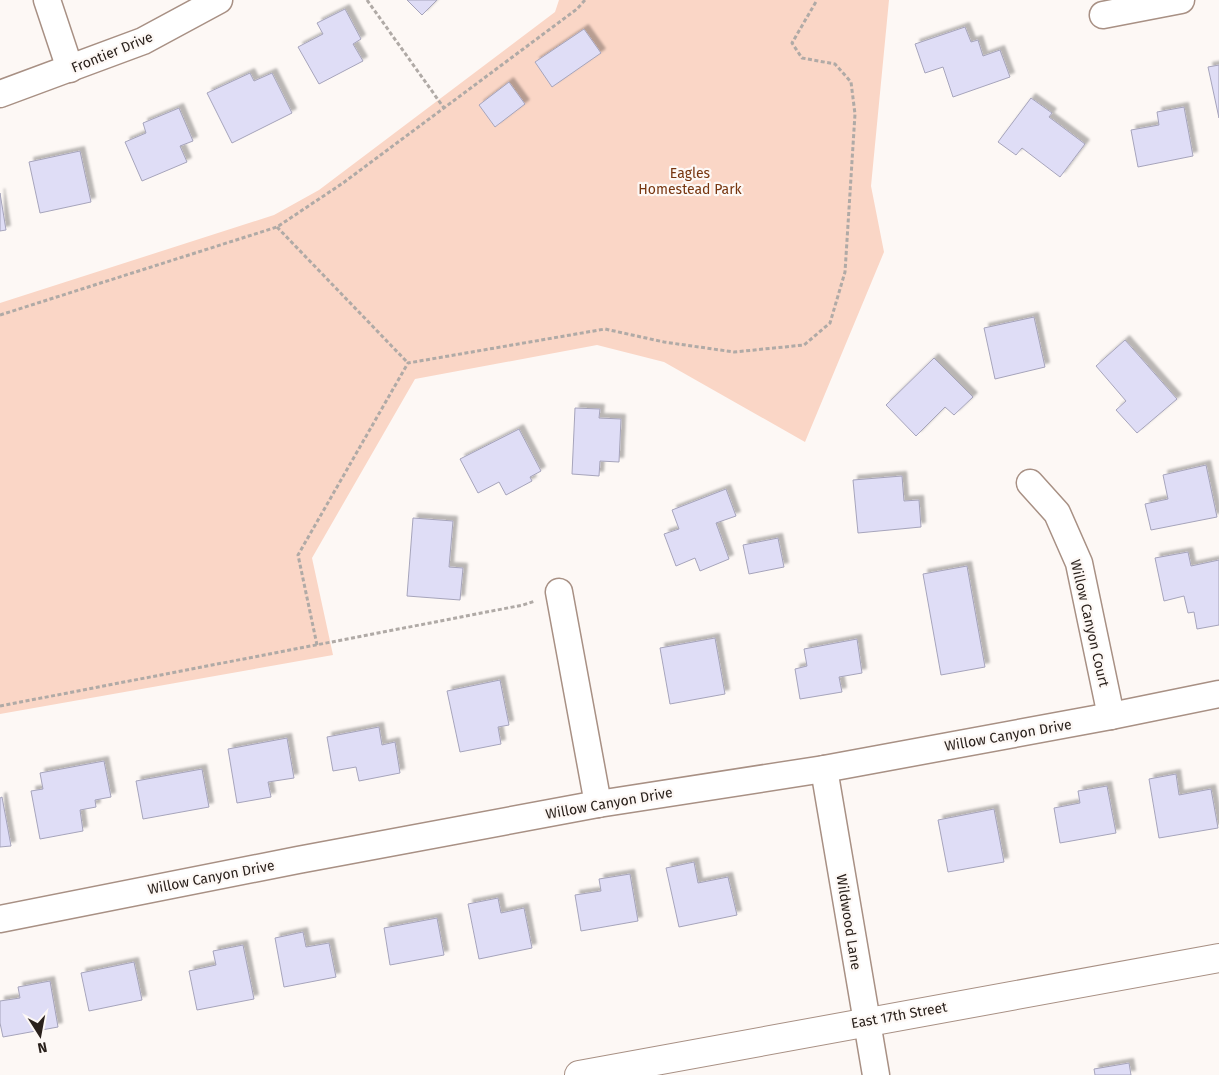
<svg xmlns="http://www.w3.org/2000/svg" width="1219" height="1075" viewBox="0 0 1219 1075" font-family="'Fira Sans',sans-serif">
  <defs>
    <filter id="shadow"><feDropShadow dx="4.5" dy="-4.5" stdDeviation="1" flood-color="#0004"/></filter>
  </defs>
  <rect width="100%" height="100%" fill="#fdf8f5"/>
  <polygon fill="#fad6c6" points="559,0 889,0 871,186 884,252 805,442 664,362 597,345 415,379 312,558 333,655 0,714 0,303 274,215 319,190 555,12"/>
  <g fill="#dfddf6" stroke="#a6a4bb" filter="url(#shadow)">
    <polygon points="407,0 437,0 422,15"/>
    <polygon points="345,9 361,39 353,44 363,61 319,84 298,47 323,34 317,23"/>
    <polygon points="965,27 971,42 978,40 983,56 1000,50 1010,77 953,97 943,67 925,73 915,44"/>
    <polygon points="584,29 601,53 552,87 535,62"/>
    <polygon points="1219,65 1219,118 1208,67"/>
    <polygon points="250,73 254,81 272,73 292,113 232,143 207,93"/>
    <polygon points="509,82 525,104 495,127 479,105"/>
    <polygon points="1031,98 1052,113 1049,117 1085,144 1060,177 1022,148 1016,155 998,142"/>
    <polygon points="1184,107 1193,156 1138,167 1131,130 1159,125 1157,112"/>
    <polygon points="179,108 193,141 180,146 187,162 142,181 125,142 146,133 143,123"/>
    <polygon points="80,151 91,202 40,213 29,162"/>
    <polygon points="0,193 6,230 0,231"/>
    <polygon points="1034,317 1045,367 995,379 984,328"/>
    <polygon points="1125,340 1177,399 1137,433 1116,410 1126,401 1096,366"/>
    <polygon points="934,358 973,397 954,415 945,407 916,436 886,405"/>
    <polygon points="575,408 600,409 599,418 621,419 619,462 600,461 599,476 572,474"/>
    <polygon points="519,429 541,471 530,477 532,481 506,495 499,482 478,493 460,459"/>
    <polygon points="1206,465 1217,517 1151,530 1145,504 1168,499 1163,475"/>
    <polygon points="902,476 904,501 919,500 921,527 858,533 853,480"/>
    <polygon points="726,489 736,516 716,523 729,559 700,571 695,558 676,566 664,534 679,529 672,510"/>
    <polygon points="413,518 453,521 449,567 463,568 460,600 407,596"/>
    <polygon points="778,538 784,567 749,574 743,545"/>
    <polygon points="1188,552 1191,566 1219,560 1219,625 1197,629 1194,612 1188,613 1184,596 1164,601 1155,558"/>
    <polygon points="967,566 985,667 941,675 923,574"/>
    <polygon points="715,638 725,694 670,704 660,648"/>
    <polygon points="857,639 862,673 839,677 842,692 800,699 795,669 807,666 804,649"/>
    <polygon points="500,680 509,725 498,727 501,744 460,752 447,691"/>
    <polygon points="379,727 382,745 395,742 400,773 359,781 356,767 333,771 327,737"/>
    <polygon points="287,738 294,778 268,782 271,797 237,803 228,749"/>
    <polygon points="104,761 111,797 95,800 96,807 80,810 83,831 40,839 31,791 43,789 40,773"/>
    <polygon points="202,769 209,807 143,819 136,781"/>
    <polygon points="1176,774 1179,795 1211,789 1218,828 1159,838 1149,779"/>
    <polygon points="1107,786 1116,833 1060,843 1054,808 1080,803 1078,791"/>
    <polygon points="2,797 11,846 0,847 0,798"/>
    <polygon points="994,809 1004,862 948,872 938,820"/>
    <polygon points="694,862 698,883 728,877 737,915 679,927 666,868"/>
    <polygon points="630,874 638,921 581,931 575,895 601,891 599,879"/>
    <polygon points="498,898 501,913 524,908 532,948 479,959 468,904"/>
    <polygon points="437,918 444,955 390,965 384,928"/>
    <polygon points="303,932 306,947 329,943 336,977 284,987 275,938"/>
    <polygon points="243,945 254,999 197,1010 189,971 216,965 213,951"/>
    <polygon points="134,962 142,1000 89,1011 81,973"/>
    <polygon points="50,981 58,1027 3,1037 0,1023 0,1001 20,998 18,987"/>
    <polygon points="1129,1063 1131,1075 1095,1075 1094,1069"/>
  </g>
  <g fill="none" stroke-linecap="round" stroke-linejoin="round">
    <g stroke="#a89084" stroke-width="29">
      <g id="street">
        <polyline points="47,0 70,69"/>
        <polyline points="1103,15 1181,0"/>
        <polyline points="0,94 143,41 219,0"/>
        <polyline points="1030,483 1057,513 1079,563 1111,716"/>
        <polyline points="559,592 598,804"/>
        <polyline points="824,769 876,1075"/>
        <polyline points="0,919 298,860 598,804 824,769 1111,716 1219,694"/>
      </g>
    </g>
    <g stroke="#a89084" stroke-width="30">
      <polyline id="secondary" points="579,1075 1219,958"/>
    </g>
    <g stroke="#b0aaa6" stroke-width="3" stroke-dasharray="4 2.5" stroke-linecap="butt">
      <polyline points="367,0 444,108"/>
      <polyline points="277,227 408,363"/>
      <polyline points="0,315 277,227 343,183 577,9 585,0"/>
      <polyline points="317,645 298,555 408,363 605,329 664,342 734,352 804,345 830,323 845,272 855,114 851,82 835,64 802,58 792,43 817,0"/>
      <polyline points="0,706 523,605 535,601"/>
    </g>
    <use href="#street" stroke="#fff" stroke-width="26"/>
    <use href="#secondary" stroke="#fff" stroke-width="28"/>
  </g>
  <g text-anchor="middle" stroke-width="4.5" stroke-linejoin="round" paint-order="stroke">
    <g font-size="14" fill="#2a211c" stroke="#fdf8f5">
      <text transform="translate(112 52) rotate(-22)" y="5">Frontier Drive</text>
      <text transform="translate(1090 623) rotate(77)" y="5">Willow Canyon Court</text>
      <text transform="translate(1008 735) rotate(-10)" y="5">Willow Canyon Drive</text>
      <text transform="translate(609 803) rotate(-10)" y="5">Willow Canyon Drive</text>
      <text transform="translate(211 877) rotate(-11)" y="5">Willow Canyon Drive</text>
      <text transform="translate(849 922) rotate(81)" y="5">Wildwood Lane</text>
      <text transform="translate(899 1015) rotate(-10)" y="5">East 17th Street</text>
    </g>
    <g font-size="14" fill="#76350f" stroke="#fdf8f5">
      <text x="690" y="178">Eagles<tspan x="690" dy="16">Homestead Park</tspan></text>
    </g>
  </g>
  <g transform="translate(40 1035) rotate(169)" stroke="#fdf8f5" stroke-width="4" paint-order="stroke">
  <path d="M0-4L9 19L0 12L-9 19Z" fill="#2a211c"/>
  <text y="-8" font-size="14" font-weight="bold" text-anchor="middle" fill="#2a211c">N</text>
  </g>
</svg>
